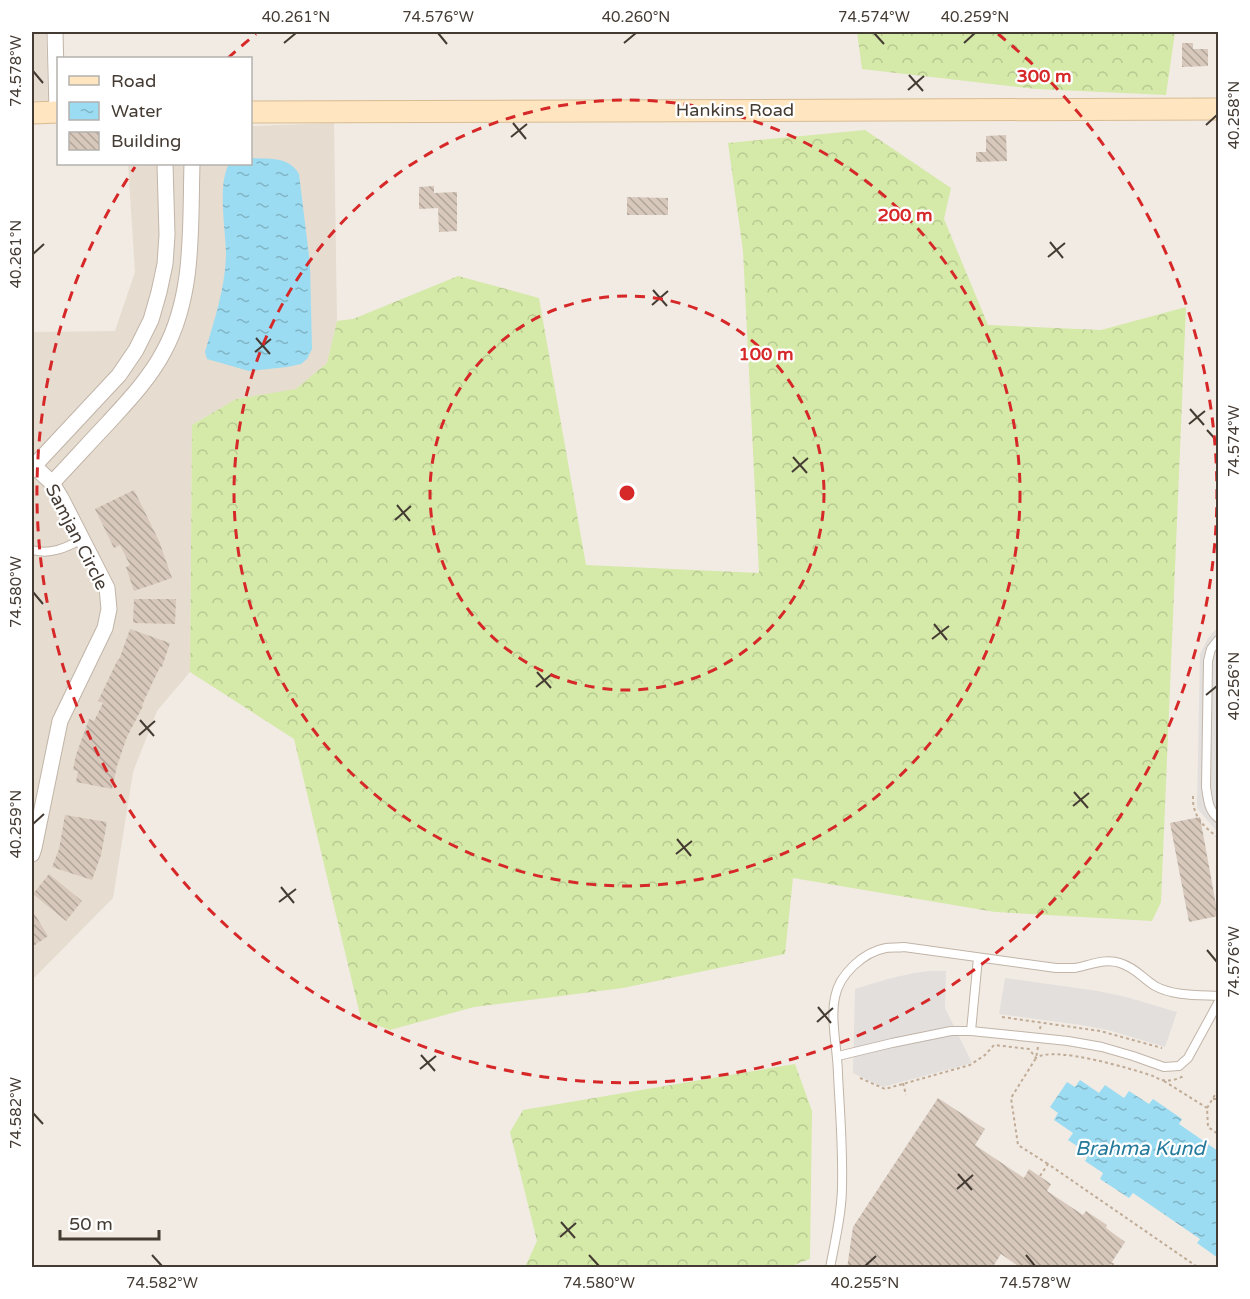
<svg xmlns="http://www.w3.org/2000/svg" width="1250" height="1299" viewBox="0 0 1250 1299" font-family="'Varela Round',sans-serif">
  <defs>
    <pattern id="forest-crowns" width="20" height="18" patternUnits="userSpaceOnUse" patternTransform="scale(1.5)"><rect width="20" height="18" fill="#d5e9a9"/><path d="M2 6a3 3 0 1 1 6 0M12 15a3 3 0 1 1 6 0" fill="none" stroke="#b8c992"/></pattern>
    <pattern id="water-ripples" width="26" height="14" patternUnits="userSpaceOnUse" patternTransform="scale(1.5)"><rect width="26" height="14" fill="#9bdcf2"/><path d="M2 4q2-2 4 0t4 0M15 11q2-2 4 0t4 0" fill="none" stroke="#80b4c5"/></pattern>
    <pattern id="building-back-hatch" width="6" height="6" patternUnits="userSpaceOnUse" patternTransform="scale(1.5)"><rect width="6" height="6" fill="#d7c8bb"/><path d="M-1 5l2 2M0 0l6 6M5-1l2 2" fill="none" stroke="#b0a499"/></pattern>
  </defs>
  <rect width="100%" height="100%" fill="#f2ebe3"/>
  <g fill="#e6dcd0">
    <polygon points="32,32 46,32 48,101 32,101"/>
    <polygon points="334,123 337,321 327,363 296,390 236,399 192,425 190,672 157,711 133,772 113,898 35,977 32,977 32,332 115,331 135,272 128,164 250,164 251,126"/>
  </g>
  <g fill="url(#forest-crowns)">
    <polygon points="857,32 1175,32 1166,95 1036,89 862,69"/>
    <polygon points="865,130 951,188 944,219 988,325 1101,330 1186,307 1161,902 1152,921 995,912 793,878 785,954 623,988 474,1007 390,1030 361,1019 294,739 190,672 192,425 236,399 296,389 327,363 337,321 353,319 458,276 539,298 586,565 759,573 743,251 728,143"/>
    <polygon points="795,1064 812,1111 810,1259 786,1268 525,1267 537,1241 510,1132 523,1110"/>
  </g>
  <g fill="#e2dfdc">
    <polygon points="1218,627 1218,831 1215,829 1197,808 1200,654 1208,638"/>
    <polygon points="929,971 946,971 945,1008 972,1063 883,1087 853,1073 855,989 888,979 914,973"/>
    <polygon points="1005,978 1098,991 1126,997 1177,1012 1165,1047 1108,1030 1081,1025 999,1014"/>
  </g>
  <g fill="url(#water-ripples)">
    <path d="M251,158c18,1 38,-2 48,16l11,90 2,85 -5,10 -6,5 -14,3 -38,4 -42,-12 -2,-7c9,-31 20,-63 21,-96 0,-25 -9,-71 3,-92h21z"/>
    <polygon points="1080,1080 1099,1093 1105,1085 1124,1098 1129,1091 1149,1104 1153,1099 1182,1119 1179,1124 1218,1151 1218,1258 1197,1243 1200,1239 1133,1193 1129,1198 1100,1179 1103,1173 1085,1161 1089,1154 1068,1140 1073,1133 1054,1120 1058,1113 1050,1107 1067,1082 1075,1087"/>
  </g>
  <g fill="url(#building-back-hatch)">
    <polygon points="1182,43 1193,43 1193,49 1208,49 1208,66 1182,67"/>
    <polygon points="1006,135 1007,161 976,162 976,152 986,152 986,136"/>
    <polygon points="434,186 434,193 457,192 457,231 439,232 438,208 419,209 419,187"/>
    <polygon points="627,197 668,198 668,215 627,215"/>
    <polygon points="134,490 159,541 172,578 134,591 126,567 130,565 120,545 114,548 95,509"/>
    <polygon points="134,599 176,599 175,624 133,623"/>
    <polygon points="130,629 170,643 162,667 160,667 142,705 143,706 127,737 117,766 112,789 76,782 78,771 73,770 76,755 89,719 94,721 103,703 98,701 118,659 119,660"/>
    <polygon points="65,815 107,822 101,855 92,880 52,867 59,849"/>
    <polygon points="1200,817 1218,916 1189,922 1170,823"/>
    <polygon points="49,874 82,901 66,921 33,894"/>
    <polygon points="32,910 48,936 32,947"/>
    <polygon points="938,1098 985,1129 975,1145 1024,1178 1029,1169 1051,1184 1047,1191 1083,1215 1086,1211 1107,1225 1106,1228 1125,1242 1108,1268 1021,1268 1001,1254 992,1268 847,1268 853,1227"/>
  </g>
  <g fill="none" stroke-linecap="round" stroke-linejoin="round">
    <g stroke="#c1b4a8" stroke-width="10">
      <g id="service">
        <path d="M32,550c18,5 34,-2 50,-11"/>
        <path d="M1218,640l-7,9 -3,12 -2,126c2,12 2,23 12,31"/>
        <polyline points="971,1031 978,958"/>
        <polyline points="838,1056 892,1043 951,1031 971,1031 1068,1041 1102,1047 1133,1056 1164,1067 1179,1066 1188,1058 1218,1003"/>
        <path d="M830,1268c5,-27 12,-55 12,-82 1,-37 -2,-74 -4,-111 0,-23 -8,-55 -3,-78 4,-22 28,-45 51,-49 5,-1 12,0 18,-1l152,21c6,0 13,0 19,0 15,-3 30,-10 45,-5 16,5 22,15 35,23 18,10 43,9 63,10"/>
      </g>
    </g>
    <g stroke="#c1b4a8" stroke-width="17">
      <g id="minor">
        <polyline points="55,32 57,112"/>
        <polyline points="32,464 52,483 61,498 107,588 109,609 105,628 60,721 34,848 32,854"/>
        <polyline points="34,466 119,375 136,350 151,320 159,292 165,264 167,235 165,164"/>
        <path d="M52,483c19,-20 37,-40 56,-60 20,-22 42,-45 56,-72 31,-57 26,-125 28,-187"/>
      </g>
    </g>
    <g stroke="#d8bb92" stroke-width="23">
      <g id="secondary">
        <polyline points="250,112 1218,109"/>
        <polyline points="32,113 58,112"/>
      </g>
    </g>
    <g stroke="#c0ab96" stroke-width="2" stroke-dasharray="3 3" stroke-linecap="butt">
      <path d="M1193,796c-1,19 10,31 25,41"/>
      <polyline points="1002,1017 1100,1031 1162,1048"/>
      <polyline points="1040,1029 1041,1023"/>
      <polyline points="1038,1047 1036,1058 1011,1098 1018,1145 1048,1164"/>
      <path d="M860,1078l25,11 85,-24 15,-10 9,-10 35,4 7,9c17,-13 96,11 117,18 3,2 6,3 9,4 6,2 16,-1 22,-4"/>
      <polyline points="1164,1081 1207,1108"/>
      <polyline points="903,1083 906,1095"/>
      <polyline points="1218,1090 1207,1108 1208,1127 1218,1134"/>
      <polyline points="1213,1099 1218,1099"/>
      <polyline points="1040,1176 1048,1164 1199,1268"/>
      <polyline points="1111,1263 1119,1268"/>
    </g>
    <use href="#service" stroke="#fff" stroke-width="8"/>
    <use href="#minor" stroke="#fff" stroke-width="15"/>
    <use href="#secondary" stroke="#ffe6c0" stroke-width="21"/>
  </g>
  <path fill="none" stroke="#443b33" stroke-width="2" d="M438,33l9,11M874,33l10,11M284,43l12,-10M624,43l12,-10M964,43l11,-10M33,71l10,12M909,75l14,16M908,90l16,-14M513,123l13,16M1206,125l11,-10M511,137l16,-13M1050,242l13,16M33,254l11,-10M1048,257l17,-14M653,290l14,16M652,305l16,-14M256,338l14,16M255,352l16,-13M1190,409l14,16M1189,424l16,-13M1207,430l10,11M793,457l14,16M792,472l16,-14M397,505l13,16M395,520l16,-14M33,592l10,12M934,624l13,16M932,639l17,-13M537,672l14,16M536,687l16,-13M1206,695l11,-9M140,720l14,16M139,735l16,-14M1074,792l14,16M1073,806l16,-13M33,824l11,-10M677,839l14,17M676,854l16,-13M281,887l13,16M279,902l17,-13M1207,950l10,12M818,1007l13,16M817,1022l16,-14M421,1055l14,16M420,1069l16,-13M33,1113l10,11M958,1174l14,16M957,1189l16,-14M561,1222l14,16M560,1237l16,-14M152,1255l10,11M589,1255l10,11M1026,1255l9,11M865,1266l11,-10"/>
  <g fill="none" stroke="#d62828" stroke-width="3" stroke-dasharray="10 8">
    <circle cx="627" cy="493" r="197"/>
    <circle cx="627" cy="493" r="393"/>
    <path d="M228 58A590 590 0 0 1 256 34M998 34A590 590 0 1 1 135 167"/>
  </g>
  <g text-anchor="middle" stroke-width="4.5" stroke-linejoin="round" paint-order="stroke">
    <g font-size="18" fill="#443b33" stroke="#fff">
      <text x="735" y="116">Hankins Road</text>
      <text transform="translate(77 537) rotate(63)" y="6">Samjan Circle</text>
    </g>
    <g font-size="20" font-style="italic" fill="#257a9b" stroke="#fff">
      <text x="1140" y="1155">Brahma Kund</text>
    </g>
  </g>
  <circle cx="627" cy="493" r="9" fill="#d62828" stroke="#fff" stroke-width="3"/>
  <g font-size="18" text-anchor="middle" font-weight="bold" fill="#d62828" stroke="#fff" stroke-width="4.5" stroke-linejoin="round" paint-order="stroke">
    <text x="1044" y="82">300 m</text>
    <text x="905" y="221">200 m</text>
    <text x="766" y="360">100 m</text>
  </g>
  <rect width="1250" height="1299" fill="none" stroke="#ffffff" stroke-width="66"/>
  <rect x="57" y="57" width="195" height="108" fill="#ffffff" stroke="#b4b1ad" stroke-width="1.5"/>
  <rect x="69" y="76" width="30" height="9" fill="#ffe6c0" stroke="#b4b1ad" stroke-width="1.5"/>
  <text x="111" y="87" font-size="18" fill="#443b33">Road</text>
  <rect x="69" y="102" width="30" height="18" fill="url(#water-ripples)" stroke="#b4b1ad" stroke-width="1.5"/>
  <text x="111" y="117" font-size="18" fill="#443b33">Water</text>
  <rect x="69" y="132" width="30" height="18" fill="url(#building-back-hatch)" stroke="#b4b1ad" stroke-width="1.5"/>
  <text x="111" y="147" font-size="18" fill="#443b33">Building</text>
  <path d="M60 1230v9h99v-9" fill="none" stroke="#443b33" stroke-width="3"/>
  <text x="69" y="1230" font-size="18" fill="#443b33" stroke="#ffffff" stroke-width="4.5" paint-order="stroke">50 m</text>
  <rect x="33" y="33" width="1184" height="1233" fill="none" stroke="#443b33" stroke-width="2"/>
  <g font-size="15" text-anchor="middle" fill="#443b33">
    <text x="296" y="22">40.261°N</text>
    <text x="438" y="22">74.576°W</text>
    <text x="636" y="22">40.260°N</text>
    <text x="874" y="22">74.574°W</text>
    <text x="975" y="22">40.259°N</text>
    <text transform="translate(16 71) rotate(-90)" y="5">74.578°W</text>
    <text transform="translate(1234 115) rotate(-90)" y="5">40.258°N</text>
    <text transform="translate(16 254) rotate(-90)" y="5">40.261°N</text>
    <text transform="translate(1234 441) rotate(-90)" y="5">74.574°W</text>
    <text transform="translate(16 592) rotate(-90)" y="5">74.580°W</text>
    <text transform="translate(1234 686) rotate(-90)" y="5">40.256°N</text>
    <text transform="translate(16 824) rotate(-90)" y="5">40.259°N</text>
    <text transform="translate(1234 962) rotate(-90)" y="5">74.576°W</text>
    <text transform="translate(16 1113) rotate(-90)" y="5">74.582°W</text>
    <text x="162" y="1288">74.582°W</text>
    <text x="599" y="1288">74.580°W</text>
    <text x="865" y="1288">40.255°N</text>
    <text x="1035" y="1288">74.578°W</text>
  </g>
</svg>
